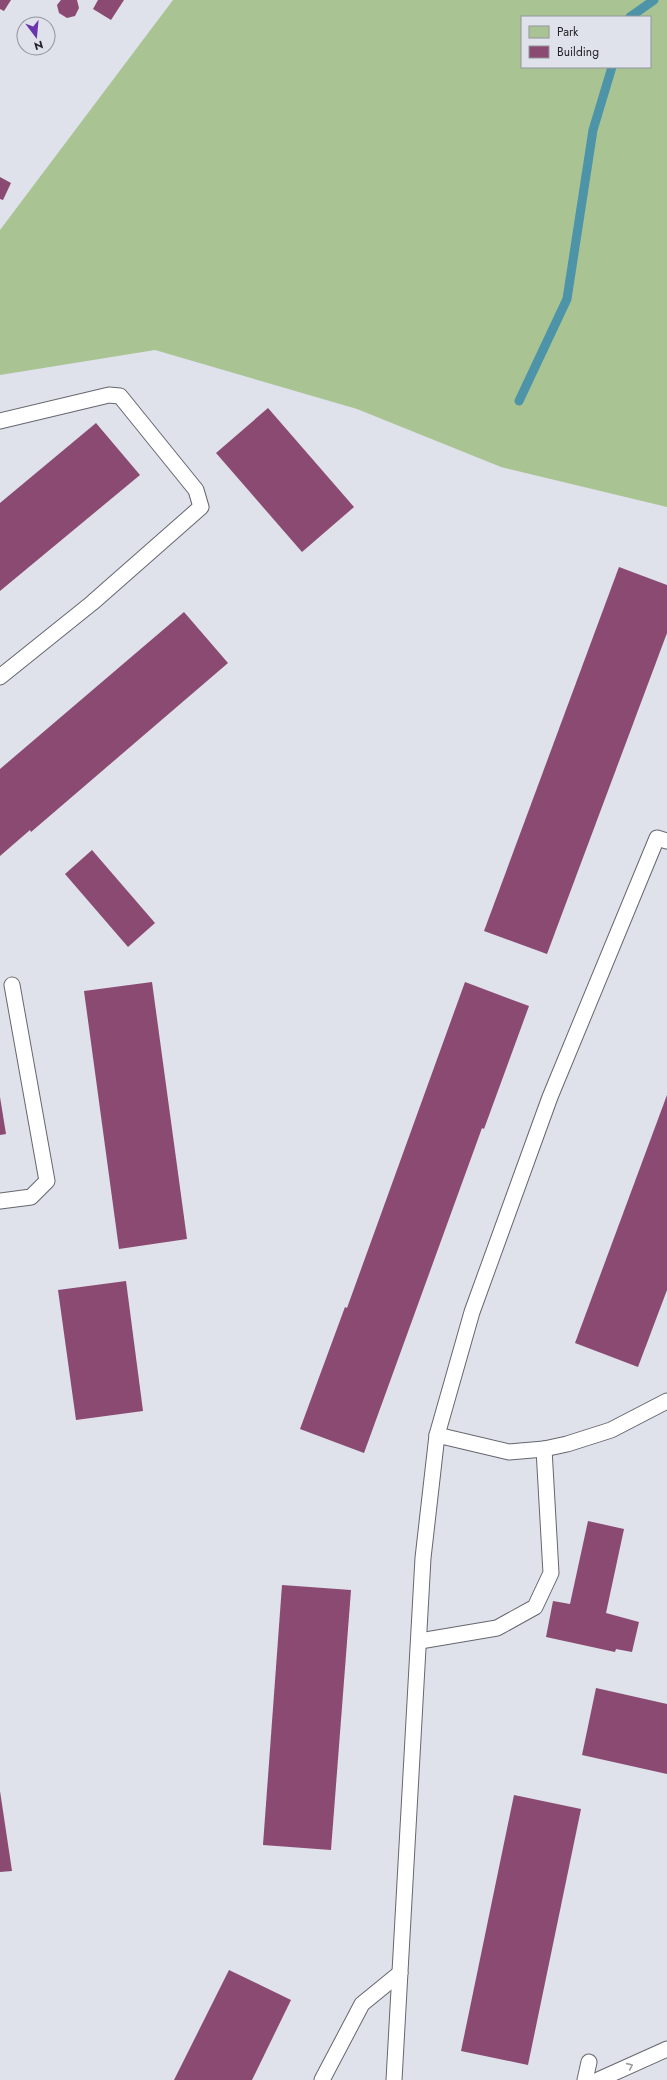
<svg xmlns="http://www.w3.org/2000/svg" width="667" height="2080" viewBox="0 0 667 2080" font-family="Jost,sans-serif">
  <rect width="100%" height="100%" fill="#dfe1eb"/>
  <path fill="#a9c492" fill-rule="evenodd" d="M173,0h494v507l-166,-40 -144,-58 -202,-59 -155,25v-145zM522,17h128v50h-128z"/>
  <g fill="none" stroke-linecap="round" stroke-linejoin="round">
    <g stroke="#4e94a8" stroke-width="9">
      <polyline points="630,17 654,0"/>
      <polyline points="519,401 567,299 593,130 612,67"/>
    </g>
  </g>
  <g fill="#8a4a72">
    <polygon points="0,0 11,0 4,11 0,9"/>
    <polygon points="61,0 77,0 79,8 75,16 67,18 59,13 57,5"/>
    <polygon points="98,0 124,0 111,20 93,9"/>
    <polygon points="0,177 11,183 3,200 0,199"/>
    <polygon points="268,408 354,507 302,552 216,453"/>
    <polygon points="96,423 140,475 0,591 0,503"/>
    <polygon points="619,567 667,585 667,633 547,954 484,931"/>
    <polygon points="184,612 228,663 31,832 30,830 0,856 0,769"/>
    <polygon points="92,850 155,923 128,947 65,874"/>
    <polygon points="152,982 187,1239 119,1249 84,991"/>
    <polygon points="465,982 529,1006 484,1129 482,1128 364,1453 300,1429 345,1307 347,1308"/>
    <polygon points="667,1095 667,1290 638,1367 575,1343"/>
    <polygon points="0,1097 6,1134 0,1135"/>
    <polygon points="126,1281 143,1411 76,1420 58,1290"/>
    <polygon points="588,1521 624,1529 606,1613 639,1622 632,1652 616,1649 615,1652 546,1637 553,1601 570,1604"/>
    <polygon points="282,1585 351,1590 331,1850 263,1845"/>
    <polygon points="596,1688 667,1704 667,1774 582,1755"/>
    <polygon points="0,1791 12,1871 0,1872"/>
    <polygon points="514,1795 581,1809 528,2065 461,2051"/>
    <polygon points="229,1970 291,2000 252,2080 174,2080"/>
  </g>
  <g fill="none" stroke-linecap="round" stroke-linejoin="round">
    <g stroke="#65676f" stroke-width="17">
      <g id="lane">
        <polyline points="0,421 109,395 120,396 196,490 201,507 92,603 0,677"/>
        <polyline points="0,1201 31,1197 47,1181 12,985"/>
        <polyline points="437,1435 509,1452 544,1449 567,1444 611,1430 667,1401"/>
        <polyline points="420,1641 497,1628 535,1607 551,1573 544,1449"/>
        <polyline points="322,2080 362,2004 400,1973"/>
        <polyline points="394,2080 423,1558 437,1435 472,1312 550,1097 657,838 667,841"/>
        <polyline points="585,2080 589,2062"/>
        <polyline points="598,2080 667,2049"/>
      </g>
    </g>
    <use href="#lane" stroke="#fff" stroke-width="15"/>
  </g>
  <defs><path id="oneway-chevron" d="M-2-3.5L2.5 0L-2 3.5" fill="none" stroke-width="1.6" stroke-linecap="round" stroke-linejoin="round"/></defs>
  <use stroke="#9c9c9d" href="#oneway-chevron" transform="translate(630 2066) rotate(-24)"/>
  <rect x="521" y="16" width="130" height="52" fill="#dfe1eb" stroke="#93959c"/>
  <rect x="529" y="26" width="20" height="12" fill="#a9c492" stroke="#93959c"/>
  <text x="557" y="36" font-size="12" fill="#222226">Park</text>
  <rect x="529" y="46" width="20" height="12" fill="#8a4a72" stroke="#93959c"/>
  <text x="557" y="56" font-size="12" fill="#222226">Building</text>
  <g transform="translate(36 36) rotate(164)"><circle r="19" fill="#dfe1eb" stroke="#93959c"/>
  <path d="M0-3L7 15L0 10L-7 15Z" fill="#6a35ac"/>
  <text y="-6" font-size="11" font-weight="bold" text-anchor="middle" fill="#222226">N</text>
  </g>
</svg>
